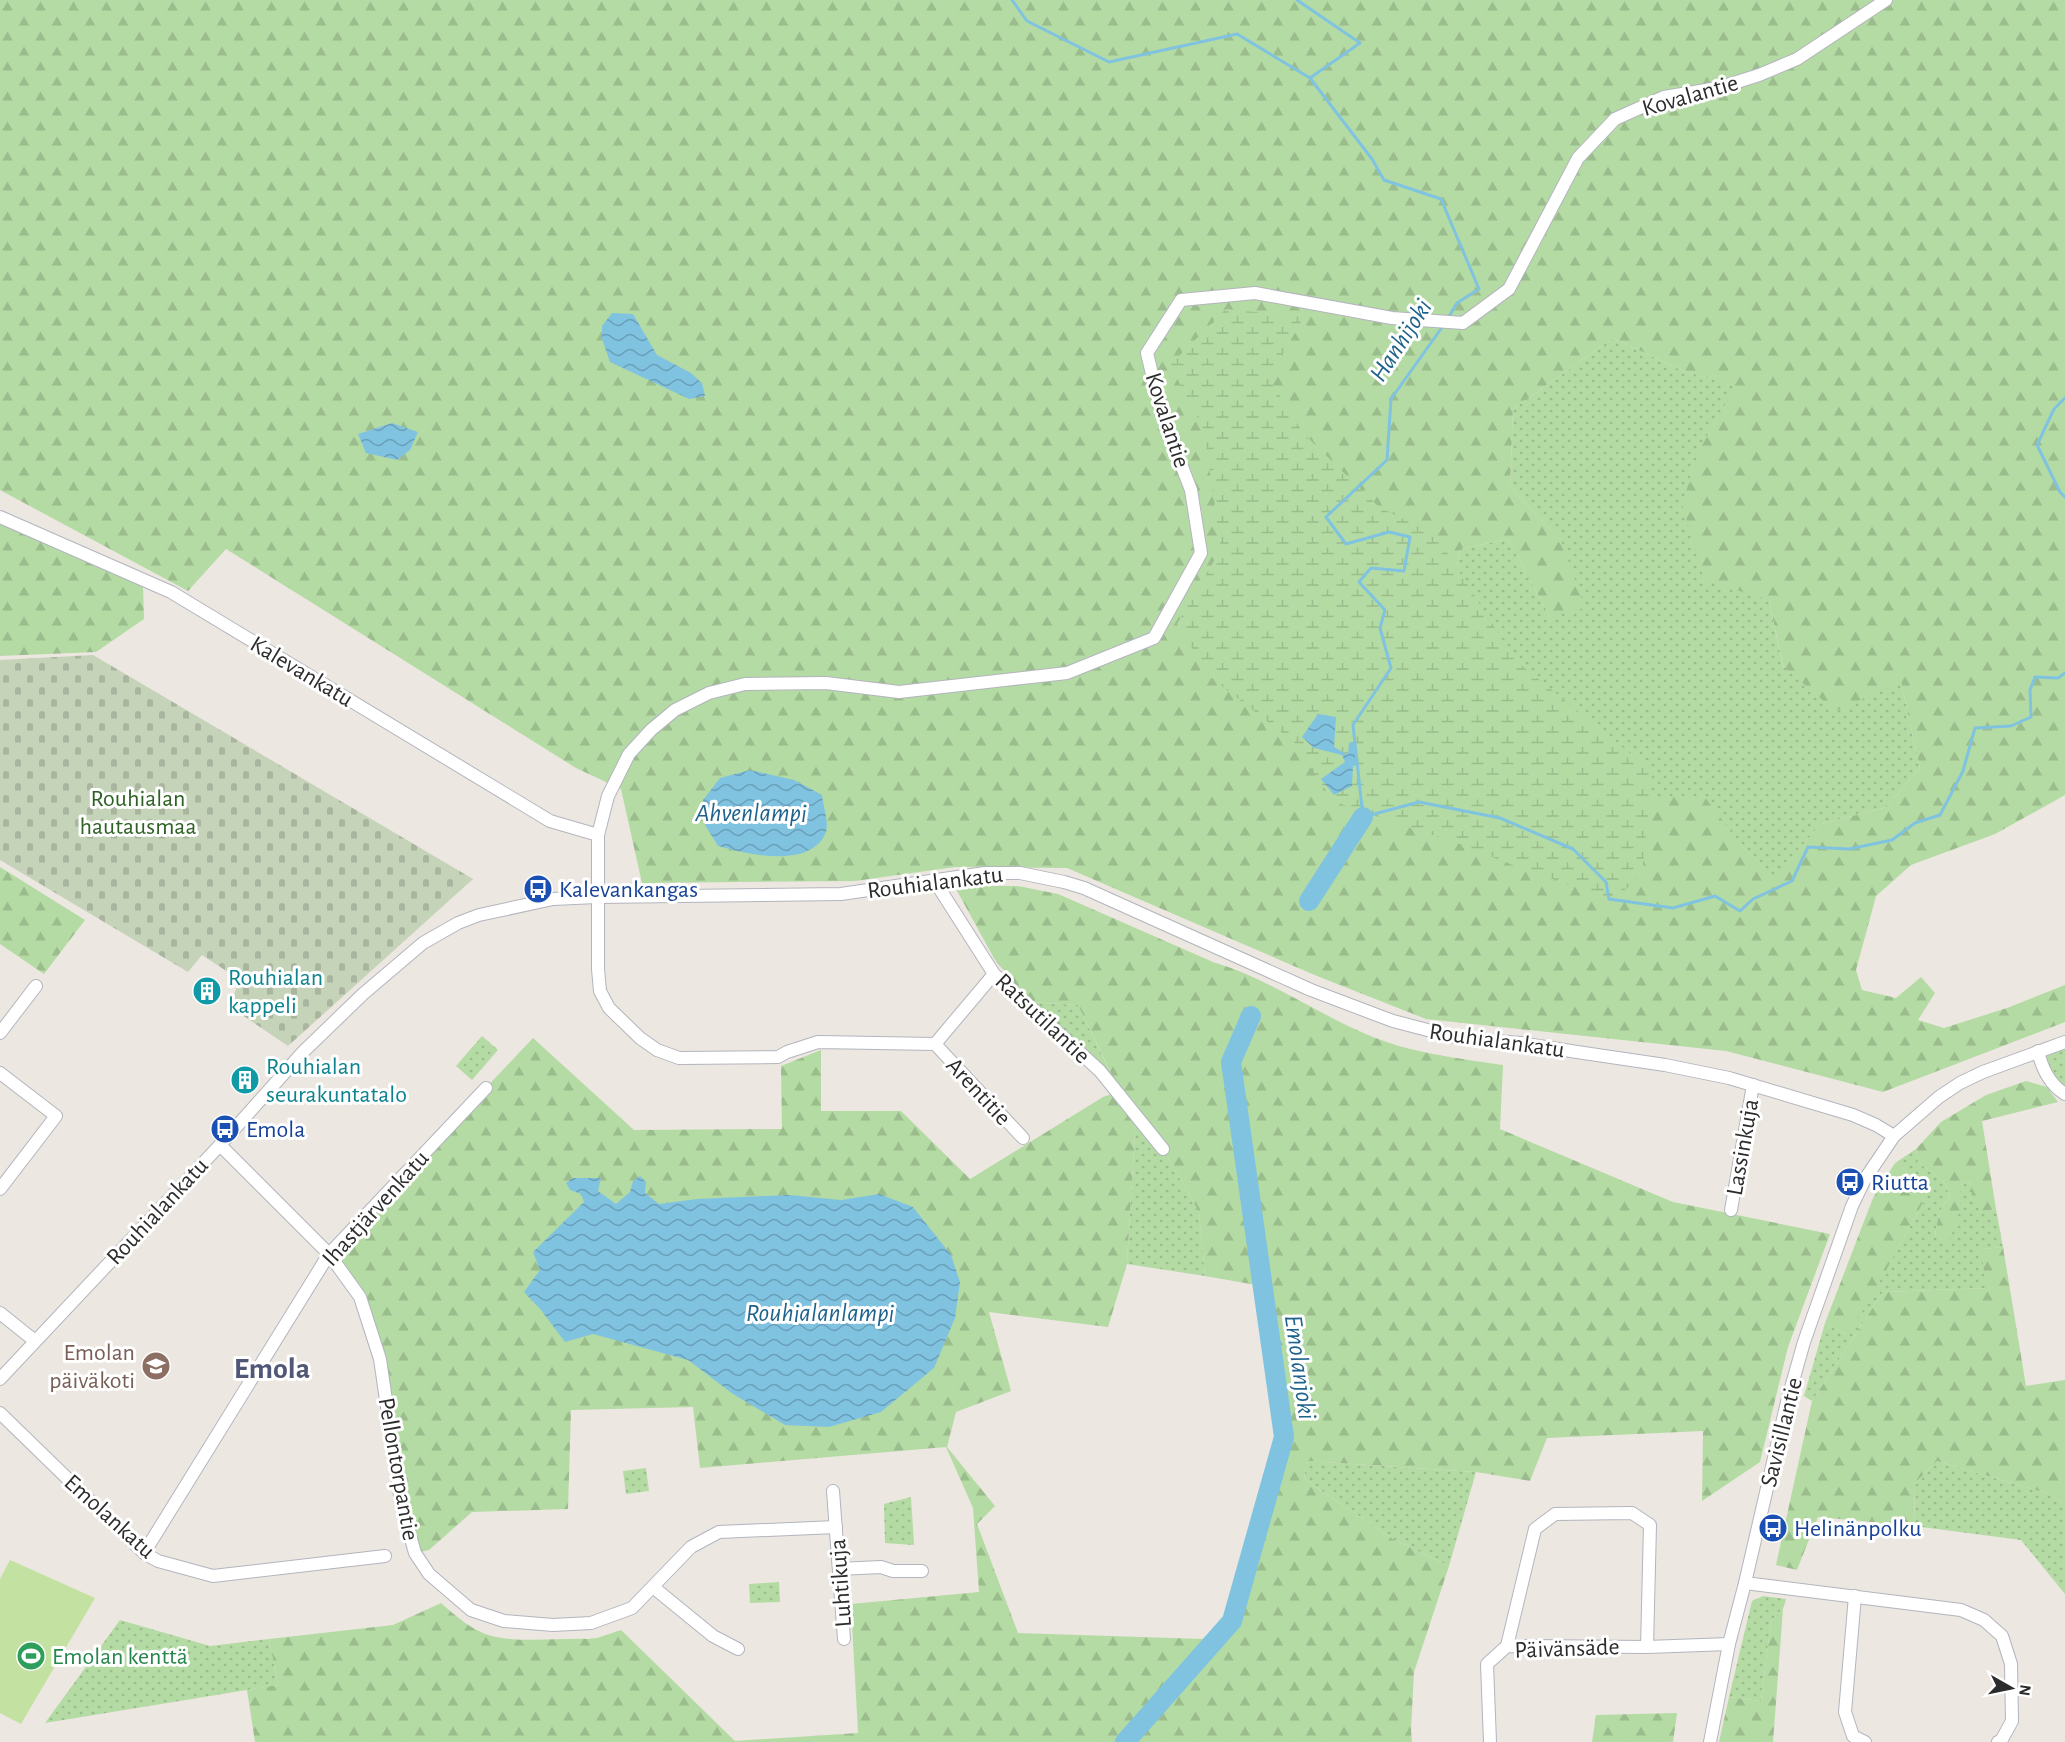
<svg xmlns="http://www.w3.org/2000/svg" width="2065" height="1742" viewBox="0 0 2065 1742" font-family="'Alegreya Sans',sans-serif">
  <defs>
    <pattern id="grass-dots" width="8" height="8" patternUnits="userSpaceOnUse" patternTransform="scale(1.5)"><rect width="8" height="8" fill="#b4dba3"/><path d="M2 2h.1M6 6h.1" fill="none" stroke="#9bbc8c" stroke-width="1.8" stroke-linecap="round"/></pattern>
    <pattern id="forest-firs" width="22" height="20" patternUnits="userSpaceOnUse" patternTransform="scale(1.5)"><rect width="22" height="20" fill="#b4dba3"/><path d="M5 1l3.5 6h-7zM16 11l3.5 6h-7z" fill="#9bbc8c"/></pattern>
    <pattern id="wetland-marsh" width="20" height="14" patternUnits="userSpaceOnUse" patternTransform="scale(1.5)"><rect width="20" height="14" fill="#b4dba3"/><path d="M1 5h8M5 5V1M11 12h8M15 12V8" fill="none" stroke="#9bbc8c"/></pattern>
    <pattern id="cemetery-stones" width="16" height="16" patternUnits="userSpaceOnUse" patternTransform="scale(1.5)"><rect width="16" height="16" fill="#c5d3b9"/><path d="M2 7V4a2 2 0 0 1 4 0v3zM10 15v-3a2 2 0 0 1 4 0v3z" fill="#a9b59f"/></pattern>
    <pattern id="water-waves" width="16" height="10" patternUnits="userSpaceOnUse" patternTransform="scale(1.5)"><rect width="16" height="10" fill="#80c3e1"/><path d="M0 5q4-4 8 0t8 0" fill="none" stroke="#699fb7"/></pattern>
  </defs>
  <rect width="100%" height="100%" fill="#ece7e0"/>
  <g fill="url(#grass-dots)">
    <polygon points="1613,338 1679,369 1736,387 1699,450 1769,600 1783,667 1901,682 1920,768 1887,807 1821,824 1774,878 1741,845 1627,798 1454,585 1460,549 1508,539 1550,617 1561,540 1510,487 1513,409"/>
    <polygon points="1030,1002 1078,1005 1124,1101"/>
    <polygon points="482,1036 498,1050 472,1080 456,1066"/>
    <polygon points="2065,1042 2065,1094 2038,1051"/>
    <polygon points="1136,1116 1163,1149 1199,1212 1205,1276 1127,1264"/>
    <path d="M1916,1149l2,13 25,19 7,15c-11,13 -13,24 -15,41l25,-27v-25l11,-3 11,29 14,-2 7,38 -21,2 5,39 -104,4 -71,109 -8,-5 21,-73 20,11 52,-84 28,-51 -4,-17 -26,-19z"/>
    <polygon points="1307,1461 1476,1472 1449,1566 1393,1539 1304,1479"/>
    <polygon points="1937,1461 2049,1494 2065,1504 2065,1594 2021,1540 1914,1526 1915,1483"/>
    <polygon points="646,1468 649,1491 626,1494 623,1471"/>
    <polygon points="911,1497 914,1545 885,1543 884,1504"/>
    <polygon points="779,1582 780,1602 750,1603 749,1584"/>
    <polygon points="1763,1596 1786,1599 1783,1609 1771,1621 1761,1701 1729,1697 1752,1601"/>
    <polygon points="120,1620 210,1646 269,1639 278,1685 45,1723"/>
  </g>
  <g fill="url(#forest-firs)" fill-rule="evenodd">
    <path d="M0,0h2065v795l-70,39 -84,31 -35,31 -20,74 6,20 34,8 25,-21 14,16 -17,27 26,8 63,-20 58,-23v37l-182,70 -157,-41 -300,-32 -109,-43 -250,-108 -112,-1 -100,14 -213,2 -21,-94 -45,-21 -350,-219 -38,42 -188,-101zM1613,338l66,31 56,18 -36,63 -17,54 22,76 65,20 14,66 52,45 66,-29 19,86 -33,39 -66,17 -47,53 -33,-32 -37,-49 -77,2 -173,-213 6,-36 48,-10 42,78 35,-9 -24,-68 -51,-53 3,-78z"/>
    <polygon points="0,524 143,585 144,619 96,652 0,656"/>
    <polygon points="0,867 85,920 44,974 0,944"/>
    <path d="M988,886h30l40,8 155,68c54,16 101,50 153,72 43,19 91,24 137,31l-3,64 173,73 157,32 -42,113 -28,115 -58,39 1,-70 -156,7 -17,43 -54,-9 -169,-11 -3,18 89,60 56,27 -35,106 -3,58 1,12h-1157l-8,-52 31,-5 -9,-46 124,-14 48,-22c15,13 31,28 51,33 29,7 65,2 95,3l10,-1 24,-8 114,111 123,-8 -7,-129 128,-12 -6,-84 -27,-61 -246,21 -7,-61 -122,3 -3,99 -96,3 -43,38 -14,3 -35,-194 -20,-62 -31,-43 204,-216 101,92 148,-1 -1,-63 40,-16v61h80l69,68 133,-82 14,-5 6,6 -45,-93 -48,-3 -35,-42 -39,-71zM1136,1117l27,32 36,63 6,64 57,10 22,151 -52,184 -29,18 -185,-6 -41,-109 18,-18 -48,-59 9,-35 55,-21 -22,-79 119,15 19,-63z"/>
    <path d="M2026,1081l21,6 11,15 -76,19 14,88 -14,2 -10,-14 -1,-15 -11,3v25l-10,30 -7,3 -8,-6c2,-17 4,-28 15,-41l-7,-15 -25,-19 -2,-13 25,-27 45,-27z"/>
    <polygon points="1895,1163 1921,1182 1926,1189 1925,1199 1867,1305 1845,1334 1825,1323 1873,1198"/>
    <polygon points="2003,1247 2026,1386 2065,1380 2065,1504 2049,1494 1937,1461 1915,1483 1914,1526 1818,1517 1797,1570 1776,1565 1812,1401 1883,1292 1986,1288 1981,1249"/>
    <polygon points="1783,1609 1773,1742 1719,1742 1729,1697 1761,1701 1771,1621"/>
    <polygon points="1677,1713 1673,1742 1592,1742 1596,1715"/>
  </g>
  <path fill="url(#wetland-marsh)" fill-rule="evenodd" d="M1226,309l78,8 -35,61 34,55 76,74 57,28 80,126 136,110 -10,103 -20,19 -27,1 -88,-31 -47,-19 -68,-22 -59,-21 -39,-59 -84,-65 -33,-53 44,-75 -17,-119 -34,-65zM1336,718l-2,29 14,9 1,-13 6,-1 2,23c-8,1 -11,-4 -15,-10l-28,-7z"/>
  <polygon fill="url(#cemetery-stones)" points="93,655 473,879 288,1046 229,1006 240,980 202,955 188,972 0,860 0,660"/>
  <polygon fill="#c3e1a0" points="10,1560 95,1598 21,1724 0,1713 0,1579"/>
  <g fill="url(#water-waves)">
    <polygon points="612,313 633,314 657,355 691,373 702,383 705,396 689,399 610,362 602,339 602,326"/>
    <polygon points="392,423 418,432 410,450 397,460 366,453 358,434"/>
    <polygon points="1318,714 1336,717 1334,747 1348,755 1349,743 1355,741 1357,765 1353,766 1352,786 1334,795 1321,779 1345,762 1342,755 1314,748 1302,737"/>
    <path d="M750,770l44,10 28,15c1,10 7,28 4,37 -15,38 -80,22 -108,14l-13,-21 -2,-25 17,-22z"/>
    <polygon points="640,1176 646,1182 645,1193 659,1204 697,1199 790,1195 841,1200 879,1194 913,1207 951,1255 960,1282 955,1318 934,1368 881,1412 829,1427 785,1425 733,1394 688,1360 593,1334 565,1342 541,1310 524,1292 540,1270 533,1252 584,1202 581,1194 570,1190 566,1183 573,1178 601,1178 598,1191 616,1204 630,1192 633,1181"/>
  </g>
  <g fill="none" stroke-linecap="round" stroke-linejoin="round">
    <g stroke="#80c3e1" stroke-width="3">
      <polyline points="1012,0 1027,21 1109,62 1237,34 1310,78 1372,159 1384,180 1441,199 1479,289 1457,303 1448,318"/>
      <polyline points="1297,0 1360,43 1310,78"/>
      <polyline points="1443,326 1391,399 1387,460 1326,517 1346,544 1389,532 1410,537 1404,571 1371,568 1359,582 1385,610 1380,628 1391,668 1353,725 1363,817 1419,802 1500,818 1573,849 1606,882 1609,899 1673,908 1715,896 1740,911 1753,899 1792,881 1808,847 1849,849 1892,840 1915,823 1940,815 1963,771 1975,728 2011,726 2031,717 2030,690 2035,677 2058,678 2065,673"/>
      <polyline points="2065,398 2054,409 2037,445 2060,492 2065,497"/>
    </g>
    <g stroke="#80c3e1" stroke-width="20">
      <polyline points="1309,901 1363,817"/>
      <polyline points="1125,1742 1232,1621 1284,1437 1231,1062 1251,1016"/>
    </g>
    <g stroke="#b3b5be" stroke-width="14">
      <g id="minor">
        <polyline points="0,517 171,592 550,821 598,835"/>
        <polyline points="934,880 994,974 1100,1071 1163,1149"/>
        <polyline points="994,974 935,1044 818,1042 787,1052 778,1057 679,1058 657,1050 640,1038 609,1008 600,991 598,969 598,835 608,796 629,754 651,730 675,710 709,693 745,684 826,683 899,692 1067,673 1154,638 1201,553 1191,490 1161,412 1147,353 1181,300 1255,293 1392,318 1463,323 1509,289 1578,158 1615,119 1664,97 1718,88 1759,75 1797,59 1886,0"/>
        <polyline points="0,1033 36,986"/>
        <polyline points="935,1044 1023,1138"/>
        <path d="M2038,1051c4,18 11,33 27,43"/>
        <polyline points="0,1073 56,1116 0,1189"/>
        <polyline points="220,1145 329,1254 360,1297 380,1359 401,1503 415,1553 429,1574 471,1610 504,1621 553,1625 591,1623 632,1608 691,1547 719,1532 836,1527"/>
        <polyline points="1731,1210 1753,1085"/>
        <polyline points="0,1313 35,1341"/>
        <polyline points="0,1379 220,1145 303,1052 363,994 423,943 458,923 479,915 553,899 597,897 841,894 985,873 1020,873 1064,882 1084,888 1311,990 1393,1021 1458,1038 1521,1043 1577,1052 1665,1065 1729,1078 1853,1115 1876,1125 1894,1136"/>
        <polyline points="0,1413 144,1553 158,1561 213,1576 385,1556"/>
        <polyline points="833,1491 844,1639"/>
        <polyline points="144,1553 329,1254 486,1088"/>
        <polyline points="839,1569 881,1567 893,1571 922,1571"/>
        <polyline points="1745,1583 1961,1610 1984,1620 2002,1636 2011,1664 2012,1721 2001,1741 1998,1742"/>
        <polyline points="653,1587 713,1636 738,1649"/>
        <polyline points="1855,1596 1845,1712 1853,1736 1865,1742"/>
        <polyline points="1507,1646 1535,1529 1555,1514 1632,1513 1650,1525 1647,1647"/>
        <polyline points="1490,1742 1487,1664 1507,1646 1647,1647 1729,1644"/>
        <polyline points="1710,1742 1729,1644 1745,1583 1787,1402 1804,1342 1852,1206 1865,1179 1894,1136 1939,1097 1960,1083 1983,1072 2065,1042"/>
      </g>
    </g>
    <use href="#minor" stroke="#fff" stroke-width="12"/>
  </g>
  <defs>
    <g id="bus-disc" transform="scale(1.5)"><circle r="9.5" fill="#1a4fb4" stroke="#fff"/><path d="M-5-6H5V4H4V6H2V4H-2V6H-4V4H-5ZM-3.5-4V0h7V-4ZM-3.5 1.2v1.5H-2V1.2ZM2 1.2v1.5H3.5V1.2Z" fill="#fff"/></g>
    <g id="building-disc" transform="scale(1.5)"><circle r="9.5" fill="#0f9aa8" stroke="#fff"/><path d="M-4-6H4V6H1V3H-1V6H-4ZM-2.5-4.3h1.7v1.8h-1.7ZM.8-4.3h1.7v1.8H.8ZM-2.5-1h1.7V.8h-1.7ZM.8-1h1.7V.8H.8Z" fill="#fff"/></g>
    <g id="school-disc" transform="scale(1.5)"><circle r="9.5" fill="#8d6e63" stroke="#fff"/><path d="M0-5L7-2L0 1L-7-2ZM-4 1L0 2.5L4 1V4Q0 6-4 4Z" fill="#fff"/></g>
    <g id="stadium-disc" transform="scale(1.5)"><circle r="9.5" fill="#2e9e5b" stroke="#fff"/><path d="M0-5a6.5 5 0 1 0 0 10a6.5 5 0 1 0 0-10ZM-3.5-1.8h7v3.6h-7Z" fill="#fff"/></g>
  </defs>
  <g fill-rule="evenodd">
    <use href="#bus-disc" x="538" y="889"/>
    <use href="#building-disc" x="207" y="991"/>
    <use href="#building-disc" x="245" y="1080"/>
    <use href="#bus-disc" x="225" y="1129"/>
    <use href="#bus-disc" x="1850" y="1182"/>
    <use href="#school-disc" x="156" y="1366"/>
    <use href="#bus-disc" x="1773" y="1528"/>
    <use href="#stadium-disc" x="31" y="1656"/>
  </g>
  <g text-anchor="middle" stroke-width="6" stroke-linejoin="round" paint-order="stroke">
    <g font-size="24" fill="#2c2c2c" stroke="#fff">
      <text transform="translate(1690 95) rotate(-16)" y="8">Kovalantie</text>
      <text transform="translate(1168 420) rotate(72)" y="8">Kovalantie</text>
      <text transform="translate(302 671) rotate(31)" y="8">Kalevankatu</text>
      <text transform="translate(935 882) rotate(-7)" y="8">Rouhialankatu</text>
      <text transform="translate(1043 1018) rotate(43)" y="8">Ratsutilantie</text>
      <text transform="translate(1497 1040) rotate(8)" y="8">Rouhialankatu</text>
      <text transform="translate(979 1091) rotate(47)" y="8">Arentitie</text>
      <text transform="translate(1742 1147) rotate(-80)" y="8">Lassinkuja</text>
      <text transform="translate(375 1208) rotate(-48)" y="8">Ihastjärvenkatu</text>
      <text transform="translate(157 1211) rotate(-47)" y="8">Rouhialankatu</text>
      <text transform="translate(1781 1432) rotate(-76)" y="8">Savisillantie</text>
      <text transform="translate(399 1469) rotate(80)" y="8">Pellontorpantie</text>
      <text transform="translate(110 1516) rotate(42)" y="8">Emolankatu</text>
      <text transform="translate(840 1583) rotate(-94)" y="8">Luhtikuja</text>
      <text transform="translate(1567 1648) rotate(-2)" y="8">Päivänsäde</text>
    </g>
    <g font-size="24" fill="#2e6124" stroke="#fff">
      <text x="138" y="806">Rouhialan<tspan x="138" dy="28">hautausmaa</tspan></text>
    </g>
    <g font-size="24" fill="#164399" stroke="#fff" text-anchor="start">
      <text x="559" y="897">Kalevankangas</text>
      <text x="246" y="1137">Emola</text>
      <text x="1871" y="1190">Riutta</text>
      <text x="1794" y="1536">Helinänpolku</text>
    </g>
    <g font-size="24" fill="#0d838f" stroke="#fff" text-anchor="start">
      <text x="228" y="985">Rouhialan<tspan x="228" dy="28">kappeli</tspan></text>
      <text x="266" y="1074">Rouhialan<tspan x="266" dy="28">seurakuntatalo</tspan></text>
    </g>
    <g font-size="24" fill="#785e54" stroke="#fff" text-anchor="end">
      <text x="135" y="1360">Emolan<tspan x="135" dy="28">päiväkoti</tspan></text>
    </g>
    <g font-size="24" fill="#27864d" stroke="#fff" text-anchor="start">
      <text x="52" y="1664">Emolan kenttä</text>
    </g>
    <g font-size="26" font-style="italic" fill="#1e638d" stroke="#fff">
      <text transform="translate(1400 340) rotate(-57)" y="9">Hanhijoki</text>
      <text x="751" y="821">Ahvenlampi</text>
      <text x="820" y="1321">Rouhialanlampi</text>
      <text transform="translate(1301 1367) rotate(82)" y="9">Emolanjoki</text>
    </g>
    <g font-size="30" font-weight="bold" fill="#515777" stroke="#fff">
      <text x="272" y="1378">Emola</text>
    </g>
  </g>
  <g transform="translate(2011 1688) rotate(99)" stroke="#ffffff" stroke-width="4.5" paint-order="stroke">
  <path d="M0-4.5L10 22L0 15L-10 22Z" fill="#2c2c2c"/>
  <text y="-9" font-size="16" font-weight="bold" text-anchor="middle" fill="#2c2c2c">N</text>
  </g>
</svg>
